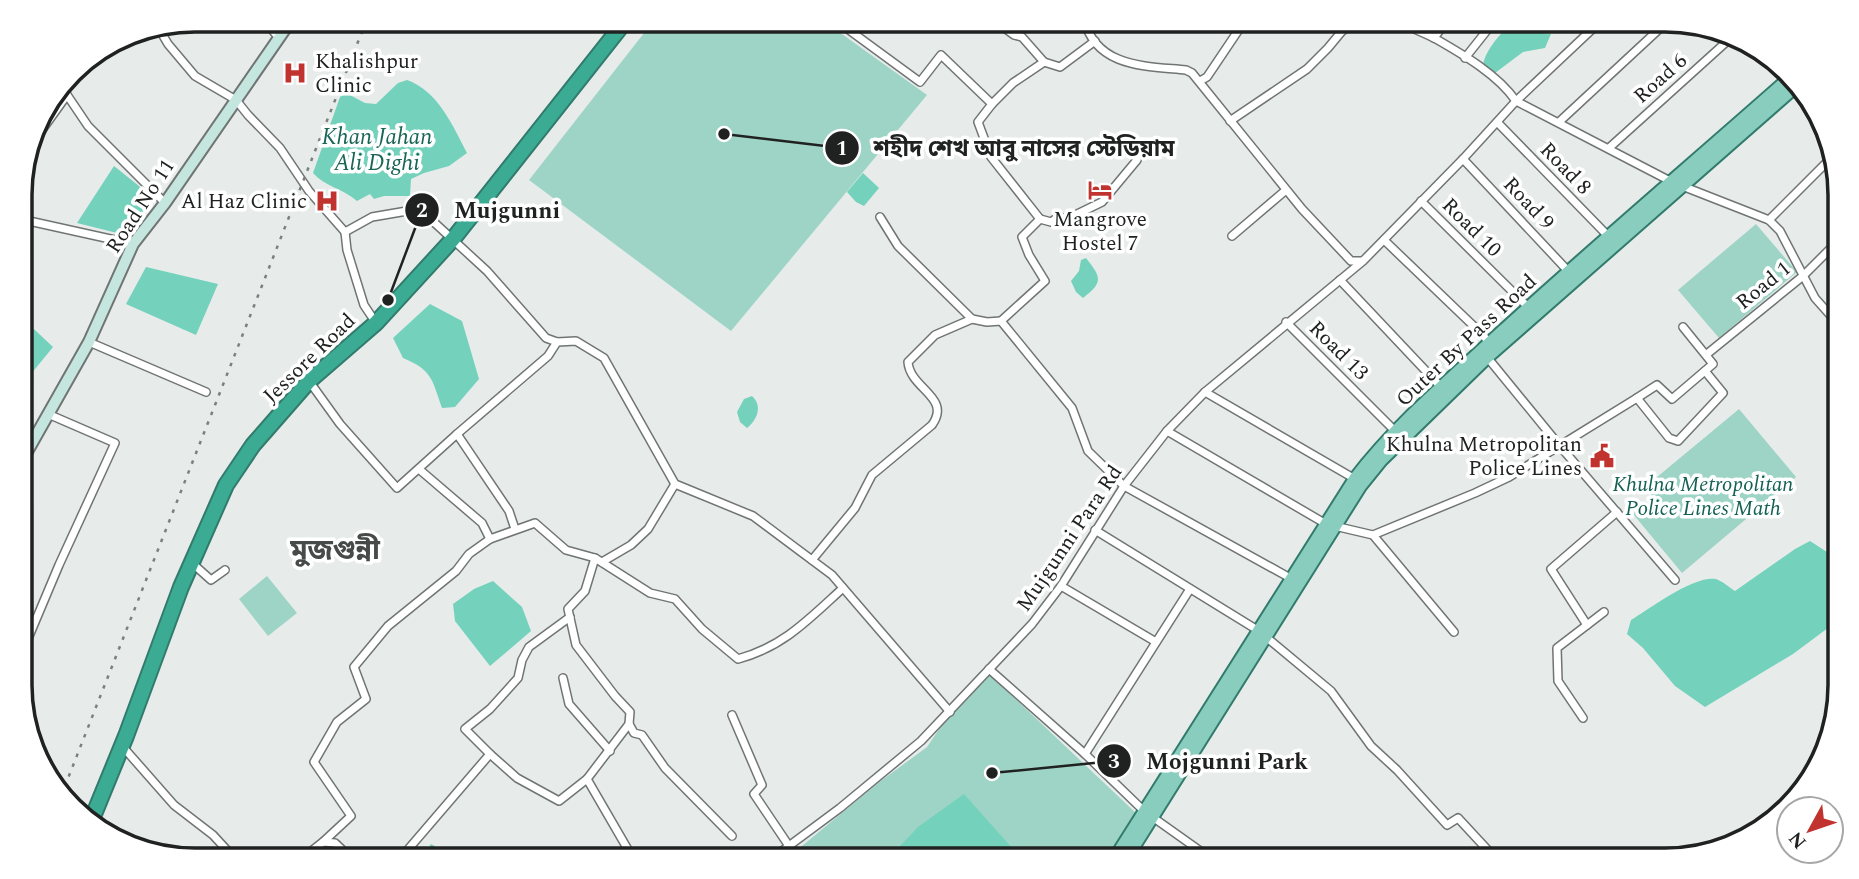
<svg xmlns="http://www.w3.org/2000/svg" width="1859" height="879" viewBox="0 0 1859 879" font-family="Spectral,'Noto Sans Bengali',serif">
  <rect width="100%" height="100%" fill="#e7ecea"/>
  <g fill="#9ed4c6">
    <polygon points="655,19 821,19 927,95 731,331 529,180"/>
    <polygon points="1756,224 1797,272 1719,338 1678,290"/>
    <polygon points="1739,409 1796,477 1682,573 1633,514 1653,497 1645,487"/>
    <polygon points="267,576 297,613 268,636 239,599"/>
    <polygon points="990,675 1138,815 1112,860 785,860 878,783 927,747 950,713"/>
  </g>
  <g fill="#73d1bc">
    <path d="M1516,22l19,10 16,2 -6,14 -22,4 -28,21 -12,-8c2,-14 20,-37 33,-43z"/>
    <path d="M407,80c31,11 46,46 60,73l-18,13 -25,7 -13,6 -1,17h-26l-10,3 -4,-5 -13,7c-13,-12 -33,-15 -44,-28l27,-76 6,-4 19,10 11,1 22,-21z"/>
    <polygon points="114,166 154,198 125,235 77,223"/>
    <polygon points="863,173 879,188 864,206 856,202 847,192"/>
    <path d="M1086,258c15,19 18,24 -3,40l-7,-6 -5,-11 8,-10 2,-11z"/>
    <polygon points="146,267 218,284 196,335 126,304"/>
    <path d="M430,304l32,17 17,58 -24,28 -13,1c-10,-29 -10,-38 -39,-50l-10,-20z"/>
    <polygon points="20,316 53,347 22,385 20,382"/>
    <path d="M752,396c11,10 5,24 -5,32l-7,-6 -3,-10 7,-13z"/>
    <path d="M1810,541l17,11 12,13 1,54 -47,35 -88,53 -30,-21 -32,-38 -16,-14 4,-14c18,-11 63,-45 85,-41 6,2 13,8 19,12l60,-42z"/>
    <polygon points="493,581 522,607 531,631 490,666 455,621 453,604 474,589"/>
    <polygon points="964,794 1013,849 1010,860 887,860 918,827"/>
    <path d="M431,844l23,13c25,-11 57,-15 79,3h-109l-1,-4z"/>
  </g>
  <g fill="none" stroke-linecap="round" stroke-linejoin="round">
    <g stroke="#707574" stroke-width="10">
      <g id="street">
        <polyline points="263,19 279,38"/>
        <polyline points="834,19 920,82 941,55 992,104 978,122 991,157 1040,219 1022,237 1029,255 1045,281 1001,321 1072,408 1088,451 1124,486 1292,579"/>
        <path d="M1084,19c12,49 62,47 102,51l6,3 110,136 49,52h11"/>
        <polyline points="1333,19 1344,30"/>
        <path d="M1396,19c13,9 27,13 40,20 28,16 62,36 80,62l156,81 97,38 11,11 35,67 24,27"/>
        <polyline points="158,27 168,44 195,76 236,100 248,115 280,148 309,191 345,232 347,250 364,305 376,323"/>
        <polyline points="1434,38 1448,19"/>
        <polyline points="1465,58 1496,19"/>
        <polyline points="1044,62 1060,67 1095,41"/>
        <polyline points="1200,81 1207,77 1246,19"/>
        <polyline points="61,86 88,126 165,203"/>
        <polyline points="992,104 1013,83 1044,62 1022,37 1014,35 992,19"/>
        <polyline points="1230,121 1307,69 1328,48 1352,19"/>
        <polyline points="1559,122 1669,20"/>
        <polyline points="1498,123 1609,237"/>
        <polyline points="29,148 67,95"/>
        <polyline points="1609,148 1734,35"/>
        <polyline points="1463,159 1569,272"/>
        <polyline points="1421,201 1529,308"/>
        <polyline points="880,217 898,246 972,319 987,322 1001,321"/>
        <polyline points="20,219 133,244"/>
        <polyline points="1040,219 1051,222 1058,217 1067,219 1102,202 1137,160"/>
        <polyline points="1769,220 1832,157"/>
        <polyline points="345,232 372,217 407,211 425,214 487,271 546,338 557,342 576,341 604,358 675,484 753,516 832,575 950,712"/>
        <polyline points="1232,236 1286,190"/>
        <polyline points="1384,240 1484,336 1489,344"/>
        <polyline points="1340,280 1441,387"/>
        <polyline points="1286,322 1396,432"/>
        <polyline points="89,342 206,392"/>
        <polyline points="1707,354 1803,276 1838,241"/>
        <polyline points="1487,357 1559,445 1675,580"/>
        <polyline points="309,381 340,424 397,488 457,434 509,511 515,529"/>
        <polyline points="1205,392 1355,479"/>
        <polyline points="1637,398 1657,385 1672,399 1713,364 1683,327"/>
        <polyline points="1167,431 1326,524 1373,535 1454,632"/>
        <polyline points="457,434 548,356 557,342"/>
        <polyline points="420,470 482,523 490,539"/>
        <polyline points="1095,530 1259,631"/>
        <polyline points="1373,535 1475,493 1509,477 1637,398 1669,438 1678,441 1723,393 1705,371"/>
        <polyline points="595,558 585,591 568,609 576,645 615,696 630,712 629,724 634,733 642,735 665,768 732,836"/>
        <path d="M812,560l43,-52 17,-33 60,-50c20,-28 -22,-36 -24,-63l27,-27 37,-16"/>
        <polyline points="602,562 631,545 648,529 675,484"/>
        <polyline points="192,563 211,580 225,570"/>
        <polyline points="1061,586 1156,642"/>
        <polyline points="1587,625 1551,569 1617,512"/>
        <polyline points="1266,637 1331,691 1371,746 1397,770 1447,825 1458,818 1496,859"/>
        <polyline points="989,669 1085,754 1144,811 1213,860"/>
        <polyline points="21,678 27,641 59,565 115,443 48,414"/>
        <polyline points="563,678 569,704 610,751"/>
        <polyline points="732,715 762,785 754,794 789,846"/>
        <polyline points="1583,718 1558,681 1557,648 1604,612"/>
        <polyline points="629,724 587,779 634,860"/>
        <polyline points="123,747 174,805 213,835 236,860"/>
        <polyline points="490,754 517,778 559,801 587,779"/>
        <polyline points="1085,754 1190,589"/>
        <path d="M323,842l28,-26 -37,-54 23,-40 29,-23 -12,-32 34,-41 68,-55 13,-17 21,-15 45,-16 31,27 29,8 55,35 25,6 27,30 36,30c45,-12 71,-40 105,-71"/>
        <polyline points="300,860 323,842 335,843 353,860"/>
        <polyline points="399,860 490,754 465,729 490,709 518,678 522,660 529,647 570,617"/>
        <polyline points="770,860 840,808 921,741 1032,624 1061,586 1124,486 1167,431 1205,392 1363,261 1463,159 1516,101 1603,19"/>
      </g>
    </g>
    <g stroke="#707574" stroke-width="14">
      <polyline id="secondary" points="20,464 89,342 133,244 165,203 292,19"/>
    </g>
    <g stroke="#327b6c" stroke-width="16">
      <g id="primary">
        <path d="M1114,860l241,-381c42,-55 96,-100 147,-147 94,-86 192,-169 288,-254"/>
        <polyline points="1125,860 1360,486 1381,460 1487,357 1798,84"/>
      </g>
    </g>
    <g stroke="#327b6c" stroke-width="18">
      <polyline id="highway" points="92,819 126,736 181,587 226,485 253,445 309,381 376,323 453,239 627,19"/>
    </g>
    <use href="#street" stroke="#fff" stroke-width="7"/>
    <use href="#secondary" stroke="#c4e6df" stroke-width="10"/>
    <use href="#primary" stroke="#89cdbf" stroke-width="12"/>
    <use href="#highway" stroke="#3bab94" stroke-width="14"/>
    <polyline stroke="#7b7f7d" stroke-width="2.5" stroke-dasharray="3.5 7" stroke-linecap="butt" points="61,796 367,19"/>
  </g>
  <defs>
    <g id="hospital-bare" transform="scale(1.89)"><path d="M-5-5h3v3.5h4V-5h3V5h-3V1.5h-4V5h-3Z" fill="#c1332e" stroke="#fff" stroke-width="2.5" paint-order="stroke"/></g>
    <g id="hotel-bare" transform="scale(1.89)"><path d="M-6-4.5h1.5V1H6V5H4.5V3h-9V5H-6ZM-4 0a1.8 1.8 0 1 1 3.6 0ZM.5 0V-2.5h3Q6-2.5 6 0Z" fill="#c1332e" stroke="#fff" stroke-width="2.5" paint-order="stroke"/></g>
    <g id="civic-bare" transform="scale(1.89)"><path d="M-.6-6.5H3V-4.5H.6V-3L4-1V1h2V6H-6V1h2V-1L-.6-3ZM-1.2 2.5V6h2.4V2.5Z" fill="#c1332e" stroke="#fff" stroke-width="2.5" paint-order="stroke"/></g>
  </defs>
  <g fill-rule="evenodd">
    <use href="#hospital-bare" x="295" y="73"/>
    <use href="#hotel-bare" x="1100" y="190"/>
    <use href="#hospital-bare" x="327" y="201"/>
    <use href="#civic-bare" x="1602" y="456"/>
  </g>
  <g text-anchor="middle" stroke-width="7" stroke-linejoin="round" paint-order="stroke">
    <g font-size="21" fill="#202221" stroke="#fff" text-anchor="end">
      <text x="315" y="68" text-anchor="start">Khalishpur<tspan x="315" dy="24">Clinic</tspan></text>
      <text x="307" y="208">Al Haz Clinic</text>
      <text x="1100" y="226" text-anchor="middle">Mangrove<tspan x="1100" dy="24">Hostel 7</tspan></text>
      <text x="1582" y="451">Khulna Metropolitan<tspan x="1582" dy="24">Police Lines</tspan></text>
    </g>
    <g font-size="21" fill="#202221" stroke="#fff">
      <text transform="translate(1660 78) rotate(-42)" y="7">Road 6</text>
      <text transform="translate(1566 168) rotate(46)" y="7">Road 8</text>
      <text transform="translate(1529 203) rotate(47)" y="7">Road 9</text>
      <text transform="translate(140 206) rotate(-57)" y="7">Road No 11</text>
      <text transform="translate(1472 227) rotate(45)" y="7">Road 10</text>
      <text transform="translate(1763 285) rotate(-39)" y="7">Road 1</text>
      <text transform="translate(1466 340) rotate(-43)" y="7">Outer By Pass Road</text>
      <text transform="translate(1339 350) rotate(45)" y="7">Road 13</text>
      <text transform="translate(309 358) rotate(-44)" y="7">Jessore Road</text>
      <text transform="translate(1069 538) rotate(-56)" y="7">Mujgunni Para Rd</text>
    </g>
    <g font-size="21" font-style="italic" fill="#136153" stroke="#fff">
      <text x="1703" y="491">Khulna Metropolitan<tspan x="1703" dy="24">Police Lines Math</tspan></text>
    </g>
    <g font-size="23" font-style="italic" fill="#196556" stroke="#fff">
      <text x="377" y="144">Khan Jahan<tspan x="377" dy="26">Ali Dighi</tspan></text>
    </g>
    <g font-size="28" font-weight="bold" fill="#464a49" stroke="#fff">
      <text x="335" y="559">মুজগুন্নী</text>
    </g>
  </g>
  <path d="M0 0H1859V879H0ZM195 32H1665A163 163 0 0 1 1828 195V685A163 163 0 0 1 1665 848H195A163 163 0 0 1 32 685V195A163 163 0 0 1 195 32Z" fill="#fff" fill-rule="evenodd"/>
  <path fill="none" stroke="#202221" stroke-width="3.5" d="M195 32H1665A163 163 0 0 1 1828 195V685A163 163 0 0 1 1665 848H195A163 163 0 0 1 32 685V195A163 163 0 0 1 195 32Z"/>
  <path fill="none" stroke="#202221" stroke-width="2.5" d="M724 134L842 148M388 300L422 210M992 773L1114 761"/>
  <g fill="#202221" stroke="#fff" stroke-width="2.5">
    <circle cx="724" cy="134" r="7"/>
    <circle cx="388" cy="300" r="7"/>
    <circle cx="992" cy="773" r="7"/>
    <circle cx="842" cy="148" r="18"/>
    <circle cx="422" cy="210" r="18"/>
    <circle cx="1114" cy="761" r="18"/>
  </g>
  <g font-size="21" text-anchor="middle" font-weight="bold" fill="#fff">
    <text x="842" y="155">1</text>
    <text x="422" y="217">2</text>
    <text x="1114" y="768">3</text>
  </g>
  <g font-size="23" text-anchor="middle" font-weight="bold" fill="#202221" stroke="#fff" stroke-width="7" stroke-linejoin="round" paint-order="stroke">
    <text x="1024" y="156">শহীদ শেখ আবু নাসের স্টেডিয়াম</text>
    <text x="507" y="218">Mujgunni</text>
    <text x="1227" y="769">Mojgunni Park</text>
  </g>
  <g transform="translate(1810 830) rotate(230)"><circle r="33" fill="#ffffff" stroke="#a6a7a6" stroke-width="2"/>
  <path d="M0-5L12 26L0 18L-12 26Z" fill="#c1332e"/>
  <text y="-10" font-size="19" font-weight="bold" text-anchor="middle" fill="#202221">N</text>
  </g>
</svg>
